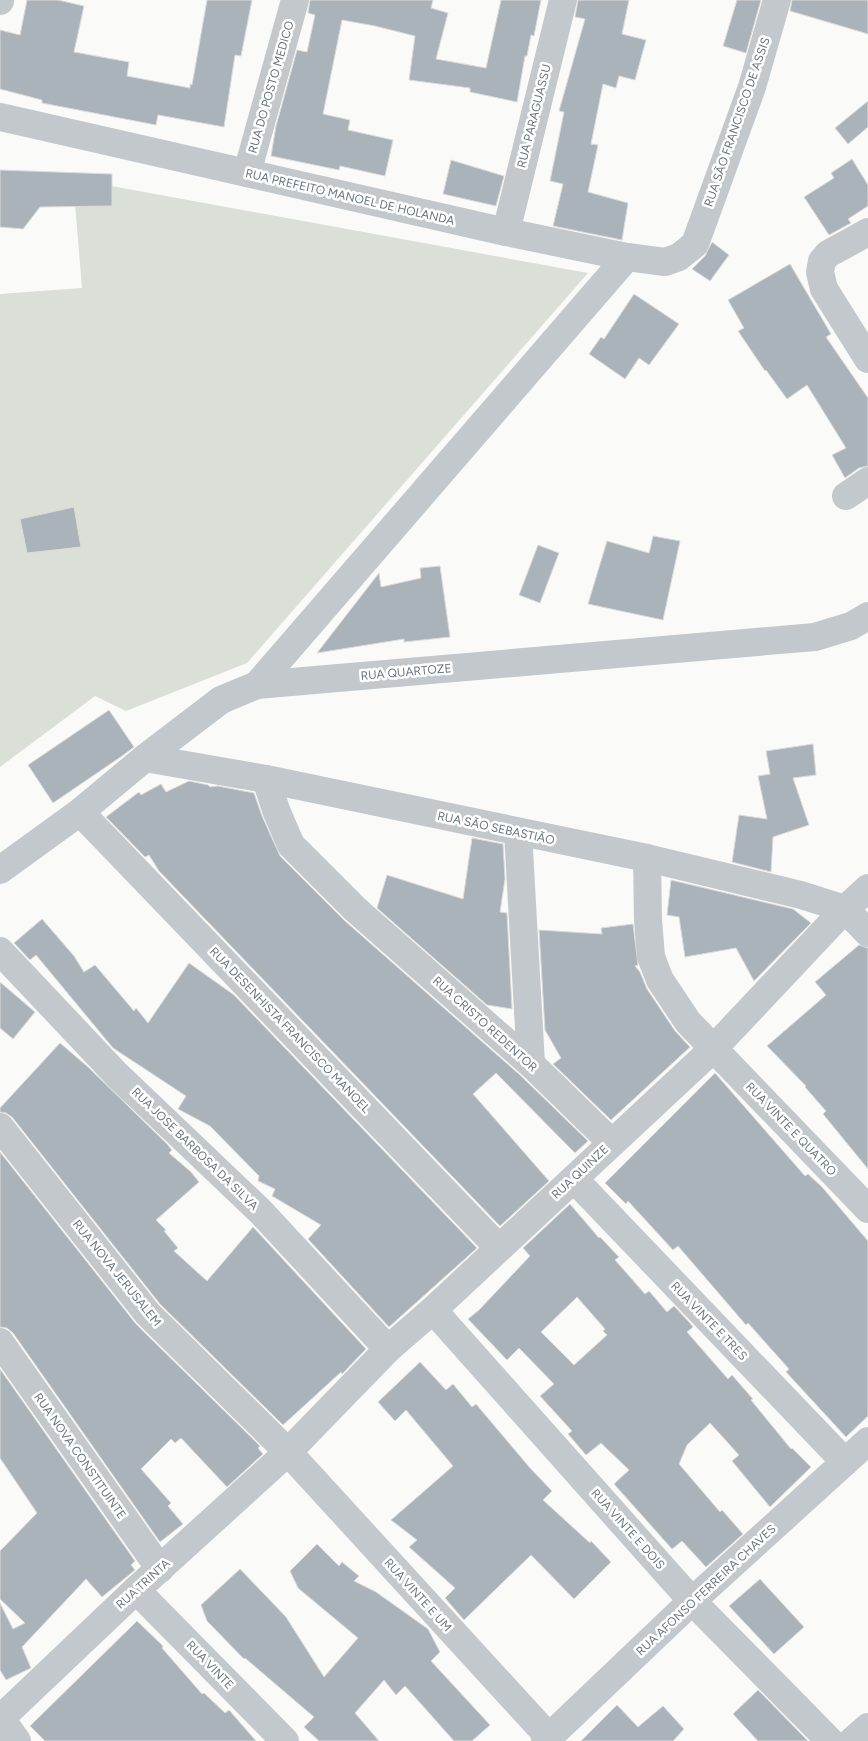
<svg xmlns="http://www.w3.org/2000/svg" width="868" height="1741" viewBox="0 0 868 1741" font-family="Figtree,sans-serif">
  <rect width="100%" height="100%" fill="#fafaf8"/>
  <polygon fill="#dadfd7" points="73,179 588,273 247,663 126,711 95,696 0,767 0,294 82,288"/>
  <g fill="#aab3b9" stroke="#dcdcda" fill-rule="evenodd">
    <polygon points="27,0 58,0 84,6 74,52 129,62 127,76 190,88 190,84 192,85 207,0 252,0 241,56 235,55 224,127 158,115 156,125 42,103 42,100 0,89 0,30 20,35"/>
    <polygon points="310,0 433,0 431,8 448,13 436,59 486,68 501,0 541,0 534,36 531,35 527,56 525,56 517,102 470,92 470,88 409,80 415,36 375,26 342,20 323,114 350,120 348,130 393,140 385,176 340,166 339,170 271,156 276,126 297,50 307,52 315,15 308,13"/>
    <polygon points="578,0 629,0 622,34 646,40 635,80 619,76 616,88 603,84 591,144 598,145 588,192 628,203 622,240 553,226 563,184 550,181 564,112 559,111 585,19 575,17"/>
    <polygon points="737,0 761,0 746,53 723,46"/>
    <polygon points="792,0 868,0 868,34 790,11"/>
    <polygon points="868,101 868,127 848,144 835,128"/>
    <polygon points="852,159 868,185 868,206 848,219 851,223 829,235 804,197 834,178 831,173"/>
    <polygon points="451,160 504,176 496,206 443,194"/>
    <polygon points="0,170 112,174 112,206 40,207 23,229 0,227"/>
    <polygon points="712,242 729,255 710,281 692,269 705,256"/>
    <polygon points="790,264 831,334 826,337 868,398 868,466 859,468 845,478 832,455 846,448 807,385 787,399 766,370 765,371 738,331 744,328 728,300"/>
    <polygon points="634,294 679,324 649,365 639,358 625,379 589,354 601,337 604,339"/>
    <polygon points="74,507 81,547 27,553 20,519"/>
    <polygon points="653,536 680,541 663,620 588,604 607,541 649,553"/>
    <polygon points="538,545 559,553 540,603 519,595"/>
    <polygon points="440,566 450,637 404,642 404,639 317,653 379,573 381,587 421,578 420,568"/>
    <polygon points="109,710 134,747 122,756 53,803 28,765"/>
    <polygon points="813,744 816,775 793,778 809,825 773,837 771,872 732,862 739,815 767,819 758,776 770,774 766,751"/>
    <polygon points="189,781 208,785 210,787 218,786 254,793 262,816 280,856 345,921 520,1075 588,1141 575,1153 496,1073 473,1094 549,1181 500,1226 159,871 149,855 145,857 106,817 139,792 141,795 161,784 166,792"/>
    <polygon points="472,838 503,844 505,879 500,912 507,913 512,1009 487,1005 377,908 387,875 463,899"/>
    <polygon points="671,880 793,909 811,923 754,981 736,948 685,957 679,917 667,915"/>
    <polygon points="42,919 74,956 84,972 95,965 134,1011 136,1008 148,1023 189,963 234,995 477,1248 389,1327 308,1239 321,1225 272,1196 275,1189 258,1181 259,1176 210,1126 178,1109 186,1096 113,1048 36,955 30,960 14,943"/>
    <polygon points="633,924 638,965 635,966 640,972 647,989 675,1031 690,1047 611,1120 553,1064 561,1058 545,1030 539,930 602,934 601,928"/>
    <polygon points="859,945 868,948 868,1169 823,1114 826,1111 805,1087 806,1086 767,1046 826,995 815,982"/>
    <polygon points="0,982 35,1012 13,1039 0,1028"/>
    <polygon points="60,1043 88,1067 167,1144 172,1150 169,1153 191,1172 199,1182 156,1220 166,1230 164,1231 178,1248 174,1251 207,1281 253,1227 366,1349 342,1374 341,1372 283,1425 160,1304 12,1117 6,1113 0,1112 0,1108"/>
    <polygon points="715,1073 805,1176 808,1174 822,1187 868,1241 868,1416 846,1437 786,1372 789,1369 748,1323 746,1325 678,1246 673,1250 628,1201 626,1204 605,1183"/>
    <polygon points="0,1152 136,1324 260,1446 258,1448 263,1454 227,1487 181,1438 175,1443 171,1439 141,1469 171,1503 168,1506 183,1524 160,1542 13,1333 7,1328 0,1327"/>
    <path d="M570,1204l29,34 1,-1 19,20 -4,3 30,34 4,-3 18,21 7,-6 15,16 4,5 -6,5 41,47 4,-4 21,24 -2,1 40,49 1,-1 19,19 -41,40 -38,-46 7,-6 -29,-32 -23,22 -8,19 41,48 2,-2 21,24 -37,33 -24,-26 -10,8 -58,-65 15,-14 -28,-27 -15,12 -18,-21 4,-3 -32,-35 14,-12 -35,-36 -12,12 -39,-41 11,-9 51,-54 -7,-8zM577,1297l28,32 -2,2 4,4 -33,30 -33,-33z"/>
    <polygon points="420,1362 446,1390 453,1384 472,1407 476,1404 530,1468 552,1491 543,1500 590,1543 591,1541 611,1562 574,1599 531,1555 464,1620 445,1598 455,1588 409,1547 417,1540 391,1520 453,1466 406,1410 395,1421 378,1402"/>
    <polygon points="0,1369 135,1561 131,1565 135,1570 102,1597 86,1579 22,1647 31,1668 6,1680 0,1670 0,1603 13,1629 25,1623 0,1599 0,1551 37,1513 0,1458"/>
    <polygon points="317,1544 339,1566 342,1562 359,1576 354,1581 376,1592 428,1629 440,1652 431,1661 490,1725 472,1741 454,1741 405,1686 396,1695 384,1680 355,1713 379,1741 319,1741 304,1727 314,1717 245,1658 244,1659 207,1621 201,1605 240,1569 286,1617 324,1677 358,1638 298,1588 290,1571"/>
    <polygon points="760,1579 804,1627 774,1654 729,1606"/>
    <polygon points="137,1621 163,1646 162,1648 202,1694 204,1693 225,1713 229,1710 256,1741 45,1741 30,1726"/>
    <polygon points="758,1690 808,1741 758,1741 733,1714"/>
    <polygon points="617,1705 638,1727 663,1706 684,1729 673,1741 581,1741"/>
  </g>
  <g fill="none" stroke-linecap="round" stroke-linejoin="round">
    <g stroke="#c3c8cc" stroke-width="28">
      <polyline points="0,1 0,0"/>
      <polyline points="0,117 506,232 627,257 665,262 679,257 695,244 752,87 777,0"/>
      <polyline points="247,173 295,0"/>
      <polyline points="506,232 563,0"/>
      <polyline points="868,232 828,254 822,261 820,272 824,289 868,359"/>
      <polyline points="846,496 868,481"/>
      <polyline points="257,685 627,257"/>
      <polyline points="145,758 266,779 647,858 801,895 845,909 868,933"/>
      <polyline points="266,779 276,810 291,845 355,909 531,1064 612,1143"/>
      <polyline points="80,812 499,1248"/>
      <polyline points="518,832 531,1064"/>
      <polyline points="647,858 648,920 651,957 660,980 688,1022 868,1209"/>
      <polyline points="0,870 80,812 145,758 221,700 257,685 815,637 851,626 868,616"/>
      <polyline points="0,951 117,1075 260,1211 388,1349"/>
      <polyline points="0,1127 148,1314 288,1452 549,1737"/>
      <polyline points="574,1179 845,1462"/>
      <polyline points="433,1310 692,1601 830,1741"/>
      <polyline points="0,1342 160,1569"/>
      <polyline points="136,1590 285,1741"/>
      <polyline points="0,1719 136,1590 288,1452 388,1349 433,1310 714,1048 845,909 868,888"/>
      <polyline points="1,1719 17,1741"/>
      <polyline points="545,1741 692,1601 868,1441"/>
      <polyline points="852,1741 868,1727"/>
    </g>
  </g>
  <g text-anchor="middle" stroke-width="5" stroke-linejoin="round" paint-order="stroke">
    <g font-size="12" fill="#657683" stroke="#fff">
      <text transform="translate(271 87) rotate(-74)" y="4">RUA DO POSTO MEDICO</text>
      <text transform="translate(534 116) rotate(-76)" y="4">RUA PARAGUASSU</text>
      <text transform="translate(737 122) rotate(-71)" y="4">RUA SÃO FRANCISCO DE ASSIS</text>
      <text transform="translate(350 197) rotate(13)" y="4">RUA PREFEITO MANOEL DE HOLANDA</text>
      <text transform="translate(406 672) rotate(-5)" y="4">RUA QUARTOZE</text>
      <text transform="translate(496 828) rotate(12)" y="4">RUA SÃO SEBASTIÃO</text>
      <text transform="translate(485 1024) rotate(42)" y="4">RUA CRISTO REDENTOR</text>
      <text transform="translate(290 1030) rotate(46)" y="4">RUA DESENHISTA FRANCISCO MANOEL</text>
      <text transform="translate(791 1129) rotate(46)" y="4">RUA VINTE E QUATRO</text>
      <text transform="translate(195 1149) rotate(44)" y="4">RUA JOSE BARBOSA DA SILVA</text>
      <text transform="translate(580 1172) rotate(-43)" y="4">RUA QUINZE</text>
      <text transform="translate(117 1273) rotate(51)" y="4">RUA NOVA JERUSALEM</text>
      <text transform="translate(709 1321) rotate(46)" y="4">RUA VINTE E TRES</text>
      <text transform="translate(80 1456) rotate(55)" y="4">RUA NOVA CONSTITUINTE</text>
      <text transform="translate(628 1529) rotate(48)" y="4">RUA VINTE E DOIS</text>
      <text transform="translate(143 1584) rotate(-42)" y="4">RUA TRINTA</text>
      <text transform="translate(706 1590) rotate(-43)" y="4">RUA AFONSO FERREIRA CHAVES</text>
      <text transform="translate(418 1595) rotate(48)" y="4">RUA VINTE E UM</text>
      <text transform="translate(210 1665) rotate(46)" y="4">RUA VINTE</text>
    </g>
  </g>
</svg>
